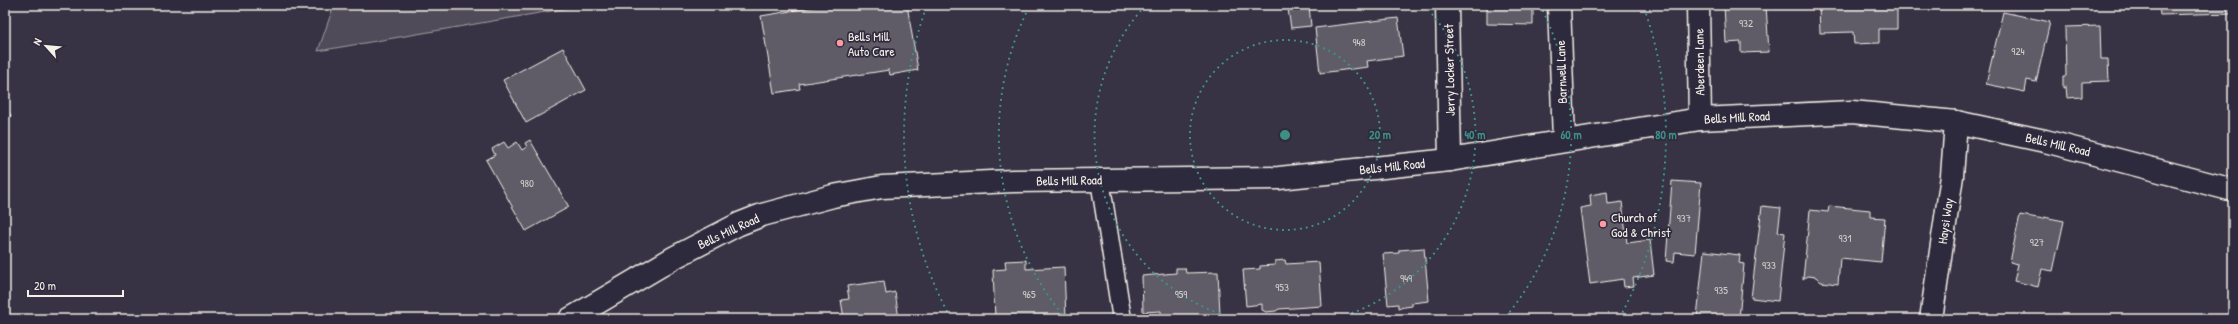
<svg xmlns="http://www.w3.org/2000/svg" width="2238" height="324" viewBox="0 0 2238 324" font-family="'Patrick Hand',sans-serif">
  <rect width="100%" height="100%" fill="#373244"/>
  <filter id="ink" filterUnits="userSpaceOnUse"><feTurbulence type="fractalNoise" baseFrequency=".025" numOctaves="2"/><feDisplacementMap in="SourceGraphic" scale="8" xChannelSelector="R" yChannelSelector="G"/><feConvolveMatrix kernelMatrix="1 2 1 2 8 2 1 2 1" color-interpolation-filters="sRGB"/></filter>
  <g filter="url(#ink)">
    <polygon fill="#504b59" stroke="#a29ea0" points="334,5 586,5 318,51"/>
    <g fill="#5f5c67" stroke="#f4f1e8">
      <polygon points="826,5 907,5 918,70 890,75 889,70 799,84 800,89 774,93 761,16"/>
      <polygon points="1487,5 1533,5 1533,25 1487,24"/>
      <polygon points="1724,5 1766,5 1769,52 1741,53 1741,42 1726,43"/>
      <polygon points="1819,5 1897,5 1897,29 1879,29 1879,43 1854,44 1853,32 1820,33"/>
      <polygon points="2159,5 2233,5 2233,13 2160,15"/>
      <polygon points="1309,6 1311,26 1291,28 1288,9"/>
      <polygon points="2003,12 2050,22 2036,82 2027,80 2025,92 1986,84"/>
      <polygon points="1398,18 1403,56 1367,61 1368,67 1320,73 1315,28"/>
      <polygon points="2100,26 2101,59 2108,59 2109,81 2082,82 2082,97 2067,98 2066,87 2063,88 2063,76 2066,76 2065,27"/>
      <polygon points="563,48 586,90 526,123 503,80"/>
      <polygon points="5,104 11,116 5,119"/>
      <polygon points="530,140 569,207 526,231 486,160 495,155 492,149 504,142 508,148 517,142 522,150 527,147 525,143"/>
      <polygon points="1672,181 1701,183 1695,254 1675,252 1674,262 1666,261"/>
      <polygon points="1607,192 1608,204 1622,202 1627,243 1650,240 1654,275 1633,278 1634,286 1624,287 1623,279 1590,284 1580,208 1591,206 1590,195"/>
      <polygon points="1762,206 1781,208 1778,232 1785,233 1778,301 1751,298"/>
      <polygon points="1829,206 1870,210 1870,217 1885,218 1881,262 1840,258 1838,284 1821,282 1816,277 1807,276 1803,279 1810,210 1828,212"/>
      <polygon points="2020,215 2044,219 2044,217 2064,221 2053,271 2042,269 2038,287 2014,281 2018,264 2010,262"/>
      <polygon points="1424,248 1429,301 1412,303 1412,306 1398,308 1398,304 1388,305 1383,254 1399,253 1399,250"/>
      <polygon points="1704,251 1740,255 1739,263 1744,264 1739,319 1697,317"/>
      <polygon points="1026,260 1026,269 1064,267 1066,319 995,319 993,270 1006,269 1005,261"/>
      <polygon points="1285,260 1286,264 1319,262 1322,306 1279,309 1276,311 1266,312 1262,310 1262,304 1246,306 1243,270 1260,269 1260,266 1275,265 1275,261"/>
      <polygon points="1176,268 1185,268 1186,273 1218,272 1220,315 1165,319 1161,317 1161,311 1143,312 1142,276 1176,273"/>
      <polygon points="884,281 886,294 895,292 899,319 844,319 841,300 849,299 847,286"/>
    </g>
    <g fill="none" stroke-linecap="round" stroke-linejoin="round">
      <g stroke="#f4f1e8" stroke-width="21">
        <polyline id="service" points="1100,180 1122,319"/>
      </g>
      <g stroke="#f4f1e8" stroke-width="25">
        <g id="minor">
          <polyline points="1447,5 1450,160"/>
          <polyline points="1559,5 1564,140"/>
          <polyline points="1698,5 1700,119"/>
          <polyline points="1931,319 1952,176 1956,122"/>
        </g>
      </g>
      <g stroke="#f4f1e8" stroke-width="25">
        <polyline id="tertiary" points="570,319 675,257 739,224 762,215 833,196 882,187 1013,181 1279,178 1450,160 1700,119 1852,112 1956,122 2045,141 2233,190"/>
      </g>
      <use href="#service" stroke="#2f2a3d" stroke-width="18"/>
      <use href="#minor" stroke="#2f2a3d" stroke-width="22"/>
      <use href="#tertiary" stroke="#2f2a3d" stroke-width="22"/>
    </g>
  </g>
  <g fill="none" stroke="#3d8f86" stroke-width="2" stroke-dasharray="2 4">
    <circle cx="1285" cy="135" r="95"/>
    <path d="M1237 319A190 190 0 0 1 1146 5M1424 5A190 190 0 0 1 1333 319"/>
    <path d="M1066 319A286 286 0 0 1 1030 5M1540 5A286 286 0 0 1 1504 319"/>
    <path d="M950 317A381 381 0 0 1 926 8M1644 8A381 381 0 0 1 1620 317"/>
  </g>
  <g fill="#ff9aa2" stroke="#2f2a3d" stroke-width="1.5">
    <circle cx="840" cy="43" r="4"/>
    <circle cx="1603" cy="224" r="4"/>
  </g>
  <g text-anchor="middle" stroke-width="3.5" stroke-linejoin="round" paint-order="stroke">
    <g font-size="11" fill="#cfccc8">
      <text x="1746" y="27">932</text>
      <text x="1359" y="46">948</text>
      <text x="2018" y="55">924</text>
      <text x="527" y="187">980</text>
      <text x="1684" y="222">937</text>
      <text x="1845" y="242">931</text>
      <text x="2037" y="246">927</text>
      <text x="1769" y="269">933</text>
      <text x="1406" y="282">949</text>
      <text x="1282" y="291">953</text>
      <text x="1721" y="294">935</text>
      <text x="1029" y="298">965</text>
      <text x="1181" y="298">959</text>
    </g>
    <g font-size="13" fill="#f4f1e8" stroke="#2f2a3d" text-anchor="start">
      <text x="848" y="41">Bells Mill<tspan x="848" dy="15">Auto Care</tspan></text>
      <text x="1611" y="222">Church of<tspan x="1611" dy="15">God &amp; Christ</tspan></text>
    </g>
    <g font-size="13" fill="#f4f1e8" stroke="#2f2a3d">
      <text transform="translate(1699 62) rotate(-91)" y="5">Aberdeen Lane</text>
      <text transform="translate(1449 70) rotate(-91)" y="5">Jerry Locker Street</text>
      <text transform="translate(1561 72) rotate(-92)" y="5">Barnwell Lane</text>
      <text transform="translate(1737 117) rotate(-3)" y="5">Bells Mill Road</text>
      <text transform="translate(2058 144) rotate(13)" y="5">Bells Mill Road</text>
      <text transform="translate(1392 166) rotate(-6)" y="5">Bells Mill Road</text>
      <text transform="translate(1069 180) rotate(-1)" y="5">Bells Mill Road</text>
      <text transform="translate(1945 221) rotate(-82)" y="5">Haysi Way</text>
      <text transform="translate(728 231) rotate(-25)" y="5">Bells Mill Road</text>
    </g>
  </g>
  <circle cx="1285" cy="135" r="6" fill="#3d8f86" stroke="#2f2a3d" stroke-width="2"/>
  <g font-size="12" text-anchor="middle" font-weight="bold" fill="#3d8f86" stroke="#2f2a3d" stroke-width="3.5" stroke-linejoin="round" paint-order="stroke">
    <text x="1380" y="139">20 m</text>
    <text x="1475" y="139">40 m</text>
    <text x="1571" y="139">60 m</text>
    <text x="1666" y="139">80 m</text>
  </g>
  <rect width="2238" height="324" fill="none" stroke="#2f2a3d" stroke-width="20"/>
  <rect x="10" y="10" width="2218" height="304" fill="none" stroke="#f4f1e8" stroke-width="1.5" filter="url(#ink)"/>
  <g transform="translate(46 46) rotate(297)" stroke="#2f2a3d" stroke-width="3" paint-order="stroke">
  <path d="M0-3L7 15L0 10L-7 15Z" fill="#f4f1e8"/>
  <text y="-6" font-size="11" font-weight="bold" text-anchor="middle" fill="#f4f1e8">N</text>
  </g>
  <path d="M28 290v6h95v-6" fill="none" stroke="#f4f1e8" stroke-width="2"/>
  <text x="34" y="290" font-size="12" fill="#f4f1e8" stroke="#2f2a3d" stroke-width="3" paint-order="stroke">20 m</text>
</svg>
